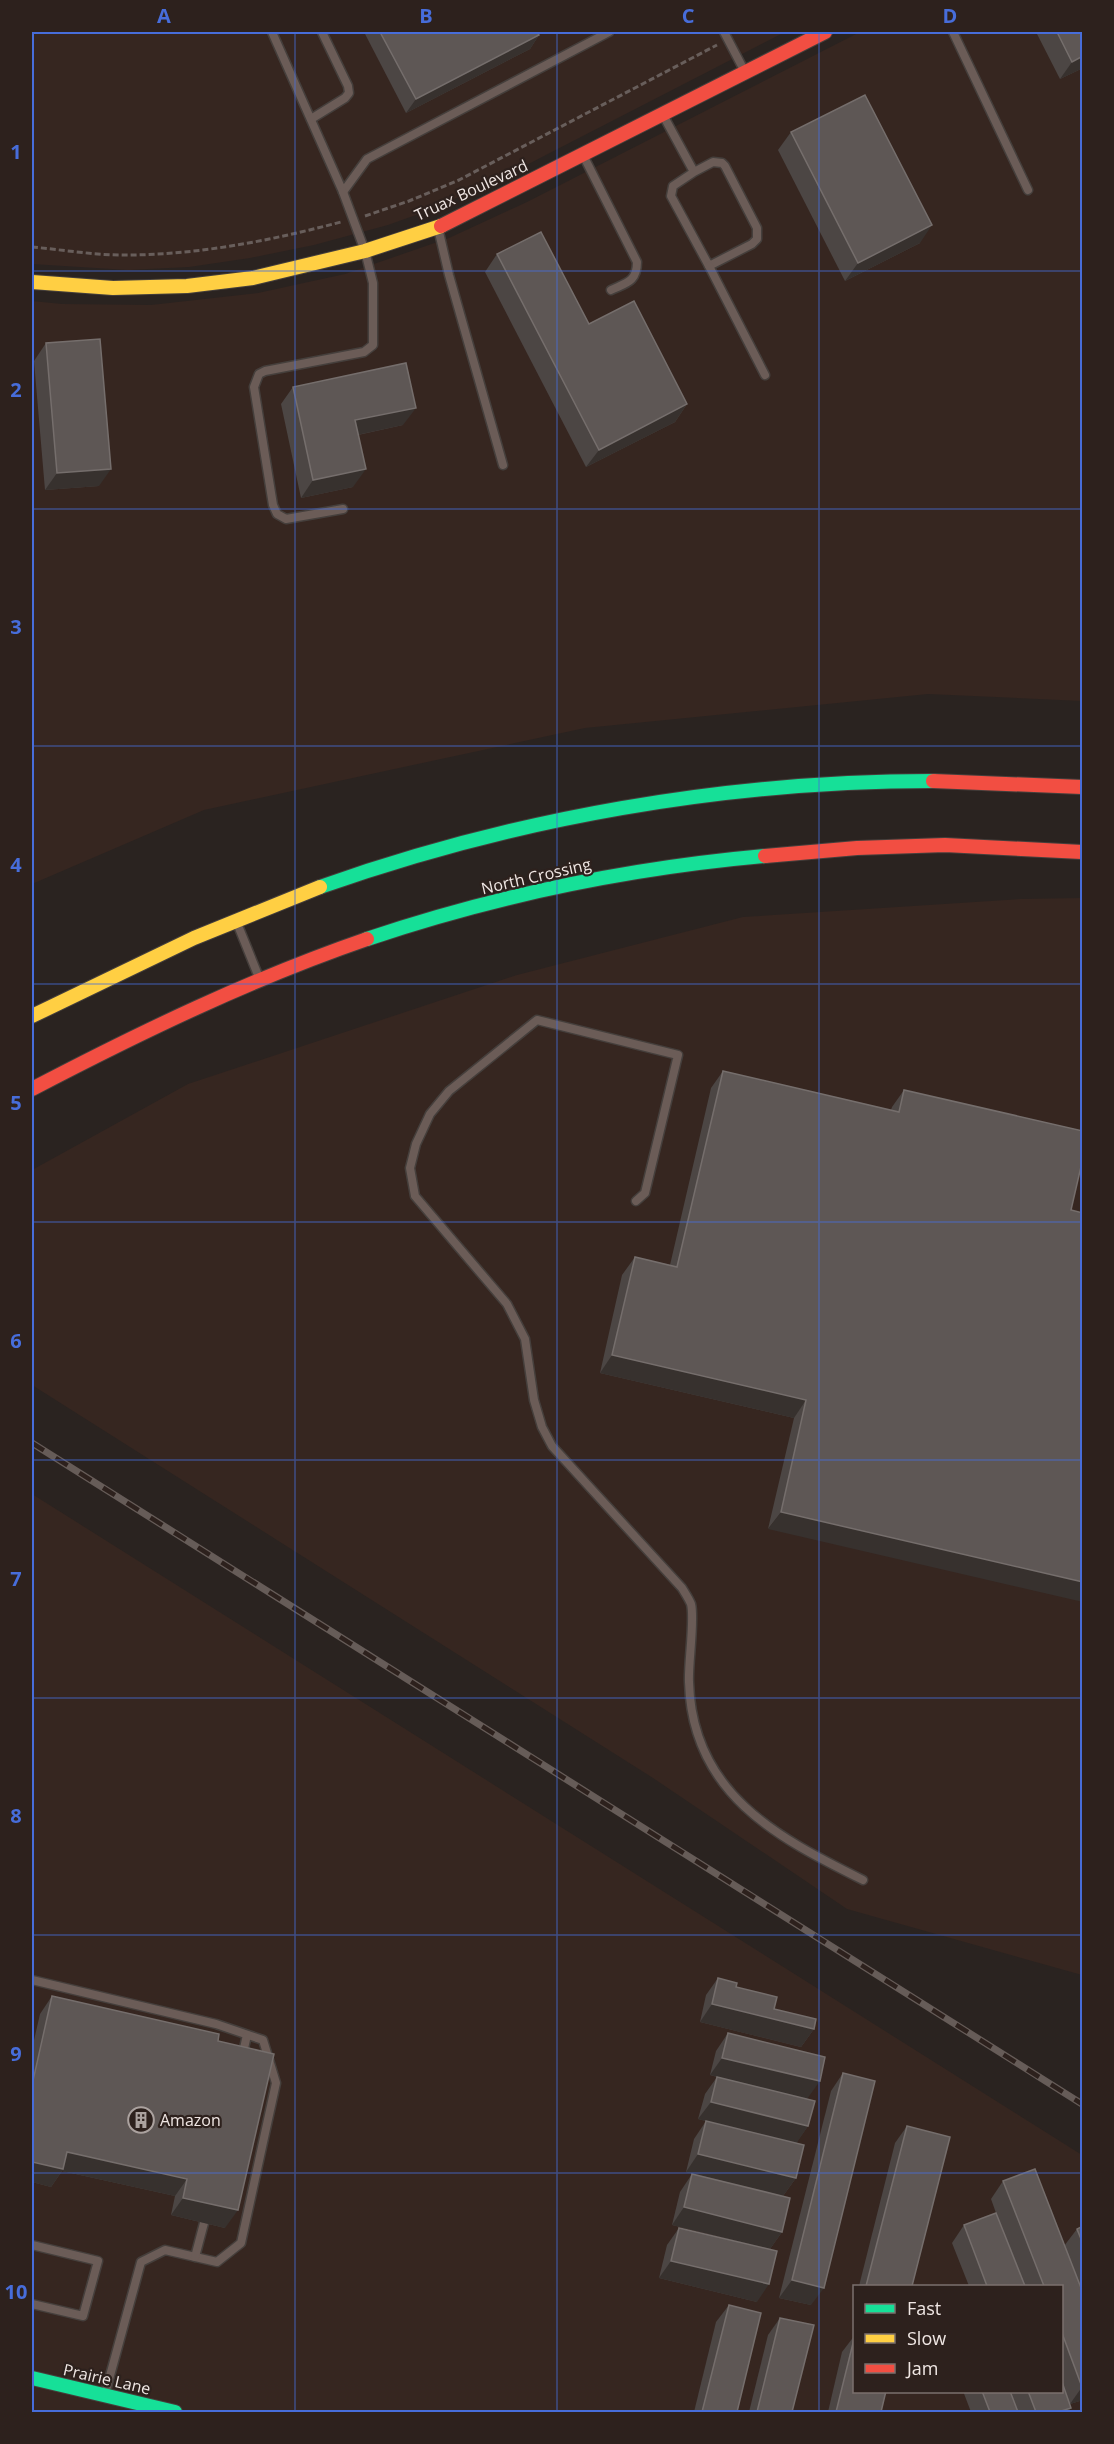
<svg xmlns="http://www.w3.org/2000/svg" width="1114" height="2444" viewBox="0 0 1114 2444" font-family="'Open Sans',sans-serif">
  <rect width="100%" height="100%" fill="#2a2320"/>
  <g fill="#362620" fill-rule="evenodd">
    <polygon points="32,32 785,32 501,178 427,211 388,225 314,245 250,258 189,267 128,270 32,264"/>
    <polygon points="860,32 1082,32 1082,701 928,694 585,728 204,810 32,884 32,301 62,304 151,305 258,293 345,274 449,238 527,202"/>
    <polygon points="1082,898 1082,1975 847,1909 653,1778 32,1385 32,1170 188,1084 517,975 743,917 1021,899"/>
    <path d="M32,1494l1050,661v257h-1050zM854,2286h208v106h-208z"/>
  </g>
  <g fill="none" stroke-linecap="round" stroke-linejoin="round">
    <g stroke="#453f3c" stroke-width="11">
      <g id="lane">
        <polyline points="272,32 343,192 367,159 609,32"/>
        <polyline points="724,32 745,72"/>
        <polyline points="953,32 1028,190"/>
        <polyline points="663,115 694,172 713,162 722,163 725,166 757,228 757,239 752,244 709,266 671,196 673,186 694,172"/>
        <polyline points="311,119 345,98 349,93 348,86 322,32"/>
        <path d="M583,155l54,107c0,20 -11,21 -26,28"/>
        <polyline points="438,228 449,275 503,465"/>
        <polyline points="709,266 765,375"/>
        <polyline points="343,509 286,519 277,514 273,505 254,387 259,374 265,371 364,352 373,345 373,283 365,251 343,192"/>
        <polyline points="237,923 258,975"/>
        <path d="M636,1201l9,-8 33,-138 -141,-35 -88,71 -19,23 -14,30 -6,24 5,28 92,108 18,35 9,61 8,27 10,19 130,142c3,5 7,11 9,16 4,15 -3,60 -2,78 3,111 87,155 174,198"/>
        <polyline points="32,1980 216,2024 263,2040 276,2083 241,2243 217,2262 165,2250 141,2262 105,2394"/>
        <polyline points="242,2057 247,2035"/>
        <polyline points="32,2245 98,2261 83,2316 32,2304"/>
        <polyline points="195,2257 204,2223"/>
      </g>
    </g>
    <g stroke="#453f3c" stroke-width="16">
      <g id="fast">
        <path d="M320,887c195,-69 405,-106 613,-106"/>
        <path d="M367,939c128,-43 263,-71 398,-83"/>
        <polyline points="32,2378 175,2412"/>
      </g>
    </g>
    <g stroke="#453f3c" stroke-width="16">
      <g id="slow">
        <polyline points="32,282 113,288 187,286 253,278 365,251 441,226"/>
        <polyline points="32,1016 194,938 320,887"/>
      </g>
    </g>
    <g stroke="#453f3c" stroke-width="16">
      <g id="jam">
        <polyline points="441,226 825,32"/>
        <polyline points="933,781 1082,787"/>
        <polyline points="765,856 857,848 945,845 1082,852"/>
        <path d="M32,1089c109,-57 219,-110 335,-150"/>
      </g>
    </g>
    <g stroke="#685e5b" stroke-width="3" stroke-dasharray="6 3" stroke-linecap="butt">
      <polyline points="365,216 409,201 459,180 717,45"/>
      <path d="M32,247c33,3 67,9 100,8 71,-1 141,-15 209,-33"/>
    </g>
    <use href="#lane" stroke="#6b5c57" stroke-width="8"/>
    <use href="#fast" stroke="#16e098" stroke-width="14"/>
    <use href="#slow" stroke="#ffcf43" stroke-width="14"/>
    <use href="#jam" stroke="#f24e42" stroke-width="14"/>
    <g stroke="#665c58" stroke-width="7">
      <polyline id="rail" points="32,1443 1082,2104"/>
    </g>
    <use href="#rail" stroke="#2d211d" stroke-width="4.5" stroke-dasharray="14" stroke-linecap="butt"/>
  </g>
  <g fill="#4c4644">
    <polygon points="364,32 537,32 539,35 530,49 406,113"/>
    <polygon points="1036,32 1083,32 1083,68 1060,79"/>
    <polygon points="791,132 920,243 845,281 778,150"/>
    <polygon points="497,254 589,324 687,404 675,422 586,467 485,272"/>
    <polygon points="46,343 99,486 45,490 34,361"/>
    <polygon points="293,387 403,425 358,435 353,487 301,498 281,404"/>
    <polygon points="723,1071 891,1110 892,1107 904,1090 1083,1131 768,1529 794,1418 600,1373 622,1275 635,1257 670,1265 711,1088"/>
    <polygon points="718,1978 774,2009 814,2029 801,2047 700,2022 706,1995"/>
    <polygon points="52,1996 218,2041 225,2228 171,2215 175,2196 62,2171 51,2187 32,2182 32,2049 40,2014"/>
    <polygon points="728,2033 807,2099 719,2078 808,2126 796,2143 796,2178 783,2196 686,2172 694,2139 706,2121 698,2119 705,2094 717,2077 710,2075 716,2051"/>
    <polygon points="843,2073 811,2305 779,2298 831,2091"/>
    <polygon points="907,2126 912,2286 859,2286 895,2143"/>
    <polygon points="692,2174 782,2232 770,2249 672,2225 680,2192"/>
    <polygon points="1003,2181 1064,2246 1077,2229 1083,2226 1083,2400 1070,2404 1068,2412 971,2412 963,2391 1062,2391 1062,2286 969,2286 952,2243 964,2225 996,2213 991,2199"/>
    <polygon points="679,2228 757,2302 659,2278 667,2245"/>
    <polygon points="729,2305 737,2412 694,2412 716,2322"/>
    <polygon points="780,2318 792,2412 749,2412 768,2335"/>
    <polygon points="855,2335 881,2412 828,2412 842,2352"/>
  </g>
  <g fill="#37312e">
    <polygon points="539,35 530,49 406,113 416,99"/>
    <polygon points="1083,56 1083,68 1060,79 1072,62"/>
    <polygon points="932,225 920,243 845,281 858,263"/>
    <polygon points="687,404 675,422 586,467 599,450"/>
    <polygon points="416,408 403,425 343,438 355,420"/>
    <polygon points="111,469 99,486 45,490 57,473"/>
    <polygon points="366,469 353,487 301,498 313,480"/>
    <polygon points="612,1355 806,1400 794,1418 600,1373"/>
    <polygon points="781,1512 1083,1582 1083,1602 768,1529"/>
    <polygon points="712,2004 814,2029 801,2047 700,2022"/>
    <polygon points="722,2058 820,2081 807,2099 710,2075"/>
    <polygon points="711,2102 808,2126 796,2144 698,2119"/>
    <polygon points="67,2152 187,2179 175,2196 62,2171 51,2187 32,2182 32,2162"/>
    <polygon points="698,2154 796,2178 783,2196 686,2172"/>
    <polygon points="183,2198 238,2210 225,2228 171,2215"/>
    <polygon points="684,2207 782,2232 770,2249 672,2225"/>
    <polygon points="671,2261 769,2284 757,2302 659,2278"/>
    <polygon points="792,2280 824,2288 811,2305 779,2298"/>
    <polygon points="1082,2387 1083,2400 1070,2404"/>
    <polygon points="1071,2408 1068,2412 1058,2412"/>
  </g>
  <g fill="#5e5755" stroke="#756e6c" stroke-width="1.5">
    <polygon points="380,32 537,32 539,35 416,99"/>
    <polygon points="1057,32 1083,32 1083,56 1072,62"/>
    <polygon points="865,95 932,225 858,263 791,132"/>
    <polygon points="541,232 589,324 634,301 687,404 599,450 497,254"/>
    <polygon points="100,339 111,469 57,473 46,343"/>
    <polygon points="406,363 416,408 355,420 366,469 313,480 293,387"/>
    <polygon points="723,1071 899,1112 904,1090 1083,1131 1083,1158 1071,1210 1083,1213 1083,1582 781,1512 806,1400 612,1355 635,1257 677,1267"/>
    <polygon points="718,1978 737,1983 736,1987 777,1997 774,2009 816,2019 814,2029 712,2004"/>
    <polygon points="52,1996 219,2034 218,2041 274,2054 238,2210 183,2198 187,2179 67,2152 63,2169 32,2162 32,2085"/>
    <polygon points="728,2033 825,2057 820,2081 722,2058"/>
    <polygon points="843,2073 875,2081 824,2288 792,2280"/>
    <polygon points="717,2077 815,2101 808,2126 711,2102"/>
    <polygon points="706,2121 804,2145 796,2178 698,2154"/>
    <polygon points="907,2126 950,2137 912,2286 866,2286"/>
    <polygon points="1035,2169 1083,2293 1082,2387 1062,2333 1062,2286 1044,2286 1003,2181"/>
    <polygon points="692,2174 790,2198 782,2232 684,2207"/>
    <polygon points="996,2213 1025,2286 987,2286 964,2225"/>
    <polygon points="1083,2226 1083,2244 1077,2229"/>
    <polygon points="679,2228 777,2251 769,2284 671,2261"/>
    <polygon points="729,2305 761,2313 737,2412 702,2412"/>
    <polygon points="780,2318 814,2325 792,2412 757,2412"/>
    <polygon points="855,2335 855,2391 886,2391 881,2412 836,2412"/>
    <polygon points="1062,2382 1071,2408 1058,2412 1036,2412 1028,2391 1062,2391"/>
    <polygon points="982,2391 1010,2391 1018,2412 990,2412"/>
  </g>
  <path fill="none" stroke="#476dda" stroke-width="1.5" stroke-opacity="0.55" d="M295,32v2380M557,32v2380M819,32v2380M32,271h1050M32,509h1050M32,746h1050M32,984h1050M32,1222h1050M32,1460h1050M32,1698h1050M32,1935h1050M32,2173h1050"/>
  <defs>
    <g id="building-ring" transform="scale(1.35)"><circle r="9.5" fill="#2d211d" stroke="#aba29f" stroke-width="1.5"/><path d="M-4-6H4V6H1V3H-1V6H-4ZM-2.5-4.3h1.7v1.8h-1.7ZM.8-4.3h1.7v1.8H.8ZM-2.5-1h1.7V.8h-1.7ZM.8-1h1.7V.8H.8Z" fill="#aba29f"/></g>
  </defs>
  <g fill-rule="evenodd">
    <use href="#building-ring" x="141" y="2120"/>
  </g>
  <g text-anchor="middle" stroke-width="4.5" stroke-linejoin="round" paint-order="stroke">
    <g font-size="16" fill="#f0e7e4" stroke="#2d211d">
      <text transform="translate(471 190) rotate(-25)" y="6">Truax Boulevard</text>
      <text transform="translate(536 876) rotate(-13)" y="6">North Crossing</text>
      <text transform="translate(107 2379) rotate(13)" y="6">Prairie Lane</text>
    </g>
    <g font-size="16" fill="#f0e7e4" stroke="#2d211d" text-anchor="start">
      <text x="160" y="2126">Amazon</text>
    </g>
  </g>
  <rect width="1114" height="2444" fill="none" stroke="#2d211d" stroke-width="66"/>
  <rect x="853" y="2285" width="210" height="108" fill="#2d211d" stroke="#7b706d" stroke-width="1.5"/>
  <rect x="865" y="2304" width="30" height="9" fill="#16e098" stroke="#7b706d" stroke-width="1.5"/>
  <text x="907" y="2315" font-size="18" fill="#f0e7e4">Fast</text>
  <rect x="865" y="2334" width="30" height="9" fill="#ffcf43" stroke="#7b706d" stroke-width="1.5"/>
  <text x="907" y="2345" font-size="18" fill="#f0e7e4">Slow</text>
  <rect x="865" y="2364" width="30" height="9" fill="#f24e42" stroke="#7b706d" stroke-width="1.5"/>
  <text x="907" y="2375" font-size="18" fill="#f0e7e4">Jam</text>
  <rect x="33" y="33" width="1048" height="2378" fill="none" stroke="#476dda" stroke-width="2"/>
  <g font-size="20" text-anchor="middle" font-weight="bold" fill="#476dda">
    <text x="164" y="23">A</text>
    <text x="426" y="23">B</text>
    <text x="688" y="23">C</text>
    <text x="950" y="23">D</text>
    <text x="16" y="159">1</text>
    <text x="16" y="397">2</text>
    <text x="16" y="634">3</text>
    <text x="16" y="872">4</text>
    <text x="16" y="1110">5</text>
    <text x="16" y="1348">6</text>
    <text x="16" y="1586">7</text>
    <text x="16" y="1823">8</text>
    <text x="16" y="2061">9</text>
    <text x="16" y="2299">10</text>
  </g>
</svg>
